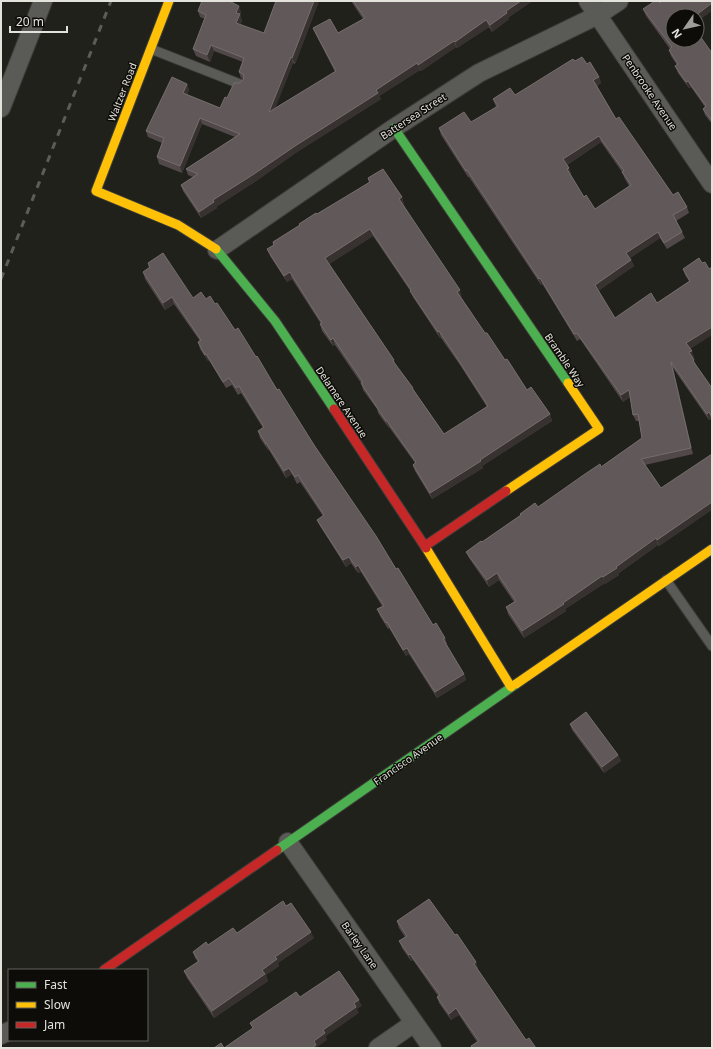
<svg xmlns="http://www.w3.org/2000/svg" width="713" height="1049" viewBox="0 0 713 1049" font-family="'Noto Sans',sans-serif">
  <rect width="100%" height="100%" fill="#21211c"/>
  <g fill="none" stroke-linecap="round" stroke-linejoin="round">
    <g stroke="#3e3d39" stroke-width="11">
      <g id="lane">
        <polyline points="151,49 240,84"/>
        <polyline points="666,580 712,646"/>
      </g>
    </g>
    <g stroke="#3e3d39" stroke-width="20">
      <g id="street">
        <polyline points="588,1 712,184"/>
        <polyline points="1,108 43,1"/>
        <polyline points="217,250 394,128 479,73 598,15 619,1"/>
        <polyline points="288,842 432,1048"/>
        <polyline points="1,1035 9,1031"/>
        <polyline points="378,1048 414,1023"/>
      </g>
    </g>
    <g stroke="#3e3d39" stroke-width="11">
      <g id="fast">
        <polyline points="394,128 568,383"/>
        <polyline points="216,249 275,321 334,409"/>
        <polyline points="277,850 516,684"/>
      </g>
    </g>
    <g stroke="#3e3d39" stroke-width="11">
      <g id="slow">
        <polyline points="169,1 96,191 178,225 216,249"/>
        <polyline points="506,491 599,429 568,383"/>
        <polyline points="426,548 511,687"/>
        <polyline points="516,684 712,549"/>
      </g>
    </g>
    <g stroke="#3e3d39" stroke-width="11">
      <g id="jam">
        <polyline points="334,409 426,548"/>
        <polyline points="425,546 506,491"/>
        <polyline points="104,970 277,850"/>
      </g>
    </g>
    <use href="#lane" stroke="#5a5a56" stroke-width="9"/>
    <use href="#street" stroke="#5a5a56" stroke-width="18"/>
    <use href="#fast" stroke="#4caf50" stroke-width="9"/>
    <use href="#slow" stroke="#ffc107" stroke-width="9"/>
    <use href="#jam" stroke="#c62828" stroke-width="9"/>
    <polyline stroke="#5c5c58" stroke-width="3" stroke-dasharray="7 7" stroke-linecap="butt" points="1,279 111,1"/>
  </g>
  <g fill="#514849" fill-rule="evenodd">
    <polygon points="202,1 234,1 233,3 241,12 240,15 242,21 240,25 264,33 276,1 319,1 295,64 293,63 275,108 335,72 316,35 313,28 338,33 363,19 351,1 530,1 531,2 509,17 509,19 492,32 489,27 457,48 456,47 421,71 420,70 379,96 381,99 297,152 256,181 216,207 217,208 201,218 183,191 181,185 193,177 188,175 186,169 235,137 202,124 182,173 159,164 157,157 162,143 148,137 146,131 187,84 189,90 187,95 220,108 239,83 243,80 243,79 241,78 239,72 243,62 214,51 210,62 196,56 193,49 205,19 200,17 198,11"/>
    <polygon points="660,3 712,53 712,124 705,115 703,109 705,107 691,87 689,88 678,73 675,66 677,65 671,56 669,50 670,49 646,16 643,9"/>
    <path d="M575,61l12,3 12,13 2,6 -4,3 19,33 57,76 14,12 2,6 -13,8 6,11 3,6 -18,11 -7,-11 -30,20 4,8 -36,25 17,27 42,-15 32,-22 -4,-6 -2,-6 16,-11 -9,91 4,8 -1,1 3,7 16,23v32l-1,-1 -2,1 -36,-52 20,86 -48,11 16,23 33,34 -35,24 -1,-1 -39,28v2l-14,9v-1l-40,26 1,2 -42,27 -16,-24 -2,-7 8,-5 -15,-22 -10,7 -20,-29 -3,-6 16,-10 39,-27 -1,-1 18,-7 63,-40 41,-29 -3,-17h-3l-3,-6 -3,-18 -7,5 -43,-63 -3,2 -34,-56h-2l-72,-108h-1l-27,-42 -2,-7 32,-6 25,-15 -3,-8 22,-4zM601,142l21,30 3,7 4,7 -34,23 -11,-12 -14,-23h1l-2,-6 -2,-3z"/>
    <path d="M368,178l36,25 -1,1 59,93h-1l24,36 42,57 23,24 2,7 -70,45 1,2 -51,31 -17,-28 -2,-6 2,-2 -26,-36v1l-11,-15 -1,-4 -14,-19 -2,-7 -26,-38 -2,1 -11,-15 -2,-7h1l-29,-45 -5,3 -17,-26 -3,-7 7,-4 -1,-3 44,-28 52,-31zM373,236l38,56 2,5 27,41h1l19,27 27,42 -43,27 -29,-42 -2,-4 -18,-24 -1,-4 -65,-96z"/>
    <polygon points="148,263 193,298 206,299 215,304 256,357 433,625 445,638 447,644 446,645 464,674 466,680 437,698 409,654 406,656 389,628 388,629 380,616 377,609 382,606 361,572 358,573 351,563 346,567 320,526 317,520 323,516 300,482 297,484 292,474 286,478 269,450 268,450 260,438 258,431 263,428 241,393 238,395 232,385 226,388 209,360 208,361 200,349 198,342 200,341 174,304 165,310 145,279 143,272 149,268"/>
    <polygon points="570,724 618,755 621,761 604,773 572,730"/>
    <polygon points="286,906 314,938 278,963 279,966 266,975 268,981 214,1018 187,978 184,971 198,962 195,958 193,952 237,933"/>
    <polygon points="397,921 455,935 476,962 478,969 477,969 526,1040 536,1048 472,1048 471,1046 477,1042 459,1015 451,1020 439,1003 437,997 438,996 413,960 411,961 402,948 399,941 405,937 399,928"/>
  </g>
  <g fill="#373130">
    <polygon points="314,1 319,1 295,64 292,58"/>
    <polygon points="521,1 530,1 531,2 509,17 509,19 492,32 490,25 506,11"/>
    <polygon points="712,3 712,11 697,22 697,16 695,16"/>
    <polygon points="239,6 241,12 240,15 242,21 238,30 236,23 236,13"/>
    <polygon points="486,20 489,27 457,48 455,42"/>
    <polygon points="454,41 456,47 421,71 418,65"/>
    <polygon points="211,45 214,51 210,62 207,55"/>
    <polygon points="291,57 293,63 271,119 269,112"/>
    <polygon points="417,63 420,70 379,96 381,99 297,152 256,181 216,207 217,208 201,218 199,212 213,200 376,90"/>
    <polygon points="599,77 601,83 595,87 593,80"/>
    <polygon points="688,81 691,87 689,88 686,82"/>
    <polygon points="187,84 189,90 185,99 183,93"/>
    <polygon points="200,118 202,124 182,173 180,166"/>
    <polygon points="599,136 601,142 565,166 563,159"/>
    <polygon points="569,168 571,174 569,175 567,169"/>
    <polygon points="402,197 404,203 402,205 399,199"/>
    <polygon points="370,229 373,236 328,265 325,258"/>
    <polygon points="658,232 660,238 629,259 626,253"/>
    <polygon points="631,260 634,266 597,292 595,285"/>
    <polygon points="290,272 292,279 287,282 284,276"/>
    <polygon points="540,278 543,285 541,285 539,279"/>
    <polygon points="460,290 462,297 460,298 457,292"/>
    <polygon points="172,297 174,304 165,310 163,303"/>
    <polygon points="712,327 712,335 689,350 686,343"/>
    <polygon points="439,331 441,338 440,338 438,332"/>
    <polygon points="333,338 335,345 333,346 331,340"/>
    <polygon points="692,351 694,357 692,359 689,352"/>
    <polygon points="206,354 209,360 208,361 205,355"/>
    <polygon points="671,362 673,368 693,454 691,448"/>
    <polygon points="629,390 632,396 623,402 621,395"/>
    <polygon points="709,412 711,419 709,420 707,414"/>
    <polygon points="550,414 552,421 482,466 483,468 432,499 430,493 480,460"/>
    <polygon points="386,421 387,421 389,427 389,428"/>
    <polygon points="266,443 269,450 268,450 266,444"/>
    <polygon points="289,468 292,474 286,478 284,471"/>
    <polygon points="712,502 712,510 659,546 657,540"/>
    <polygon points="656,538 658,545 619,573 619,575 605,584 603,577 616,567"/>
    <polygon points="349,557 351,563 346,567 343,560"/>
    <polygon points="358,565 361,572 358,573 356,567"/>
    <polygon points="497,573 499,580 489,587 487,580"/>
    <polygon points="602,576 605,583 565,609 566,611 524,638 522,631"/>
    <polygon points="407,648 409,654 406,656 403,650"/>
    <polygon points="464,674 466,680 437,698 435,692"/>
    <polygon points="618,755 621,761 604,773 602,767"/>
    <polygon points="311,932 314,938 278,963 279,966 266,975 268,981 214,1018 212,1011 262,970 275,957"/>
    <polygon points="410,954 413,960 411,961 409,955"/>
    <polygon points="476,962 478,969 476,970 474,964"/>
    <polygon points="359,1000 362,1006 357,1009 359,1013 326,1036 327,1040 317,1047 317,1048 312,1048 314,1041 323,1030 354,1003"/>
    <polygon points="456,1008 459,1015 451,1020 449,1014"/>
  </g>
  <g fill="#615859" stroke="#756e6d" fill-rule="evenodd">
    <polygon points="202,1 229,1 239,6 236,13 240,14 236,23 264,33 276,1 314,1 292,58 291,57 269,112 336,71 313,28 330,19 338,33 365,18 353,1 521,1 506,11 507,13 490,25 486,20 455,42 454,41 418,65 417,63 376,90 378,93 295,146 254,174 213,200 214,202 199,212 181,185 198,174 186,169 240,134 200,118 180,166 157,157 164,138 146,131 172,77 187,84 183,93 220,108 225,97 227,98 234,83 239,83 243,80 244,77 243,74 239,72 244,58 211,45 207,55 193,49 206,15 198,11"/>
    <polygon points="655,1 658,1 660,3 662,1 712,1 712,3 695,16 673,16 673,40 697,40 697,32 712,53 712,121 703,109 706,106 688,81 686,82 675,66 678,64 669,50 672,47 643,9"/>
    <path d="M582,57l5,7 3,-2 9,15 -6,3 23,39 3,-2 54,78 5,-3 9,15 -14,8 9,17 -18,11 -6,-11 -32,21 5,7 -36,25 20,33 36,-25 6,10 33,-22 -7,-12 16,-11 3,5 3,-1 4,7 3,-2v60l-26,16 6,8 -3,1 5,8 -1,1 19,27v29l-3,-5 -2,2 -36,-52 20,86 -50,11 20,29 51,-34v48l-55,38 -1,-2 -40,29 1,1 -14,9 -1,-1 -39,27 1,1 -42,27 -16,-24 10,-6 -19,-28 -10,7 -21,-28 15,-11 1,1 39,-27 -1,-1 15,-11 3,4 47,-33 15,-10 1,3 41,-29 -4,-24 -5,1 -4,-25 -8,5 -44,-62 -3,1 -34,-56 -1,1 -72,-109 -1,1 -27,-43 25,-16 7,10 27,-16 -5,-7 17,-11 5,7 58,-36 2,2zM599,136l25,35 -2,1 9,13 -36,24 -9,-14 -2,2 -17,-28 2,-1 -6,-9z"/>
    <path d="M383,169l19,28 -3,2 61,91 -3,2 28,41h2l18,27 2,-1 20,31 4,-3 19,27 -70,46 1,1 -51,32 -17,-28 3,-3 -29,-41h-1l-10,-15 -15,-23 2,-1 -30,-44 -2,2 -11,-16 2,-1 -32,-51 -6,4 -17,-27 7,-4 -1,-3 27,-17 -1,-1 17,-11 1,1 53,-32 -2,-4zM370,229l41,61 -1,1 28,41 1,-1 18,27 31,48 -44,28 -32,-46h1l-20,-27 1,-1 -69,-102z"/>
    <polygon points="163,253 193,298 201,292 206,299 210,296 215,304 217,303 235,330 238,328 256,357 257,356 277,390 279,389 314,445 376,536 396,569 398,568 433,625 436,623 445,638 443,639 464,674 435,692 407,648 403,650 387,622 386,623 377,609 384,606 358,565 356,567 349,557 343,560 317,520 324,515 298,475 295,477 289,468 284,471 266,443 266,444 258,431 264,427 239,386 236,388 229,378 223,382 206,354 205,355 198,342 201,340 172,297 163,303 143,272 150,267 148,263"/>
    <polygon points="586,712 618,755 602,767 570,724"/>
    <polygon points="429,899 455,935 457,934 476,962 474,964 526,1040 529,1038 536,1048 472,1048 471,1046 479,1041 456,1008 449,1014 437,997 440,995 410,954 409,955 399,941 407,936 397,921"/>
    <polygon points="283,901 286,906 291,903 311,932 275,957 277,959 262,970 265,974 212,1011 184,971 199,961 193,952 206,942 208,945 233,928 237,933"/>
    <polygon points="339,971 359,1000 354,1003 356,1007 323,1030 325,1033 314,1041 316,1045 312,1048 224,1048 253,1028 250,1023 296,992 300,997"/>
    <polygon points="221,1043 224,1048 214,1048"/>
  </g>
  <g text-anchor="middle" stroke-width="3" stroke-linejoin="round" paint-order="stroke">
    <g font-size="10" fill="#e3e2db" stroke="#0d0c08">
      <text transform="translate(122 92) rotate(-69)" y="4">Waltzer Road</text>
      <text transform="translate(650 92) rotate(56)" y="4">Penbrooke Avenue</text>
      <text transform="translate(413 116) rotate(-33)" y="4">Battersea Street</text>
      <text transform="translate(565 360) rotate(56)" y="4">Bramble Way</text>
      <text transform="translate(342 402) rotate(56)" y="4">Delamere Avenue</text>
      <text transform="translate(408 759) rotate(-35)" y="4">Francisco Avenue</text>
      <text transform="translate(360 945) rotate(55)" y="4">Barley Lane</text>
    </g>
  </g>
  <rect width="713" height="1049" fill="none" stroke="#e3e2db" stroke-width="4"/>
  <rect x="8" y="969" width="140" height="72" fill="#0d0c08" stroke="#63625c"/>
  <rect x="16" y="982" width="20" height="6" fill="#4caf50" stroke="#63625c"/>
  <text x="44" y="989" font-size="12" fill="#e3e2db">Fast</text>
  <rect x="16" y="1002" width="20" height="6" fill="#ffc107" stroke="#63625c"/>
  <text x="44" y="1009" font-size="12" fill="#e3e2db">Slow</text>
  <rect x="16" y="1022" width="20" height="6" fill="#c62828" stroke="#63625c"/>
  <text x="44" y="1029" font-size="12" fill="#e3e2db">Jam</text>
  <g transform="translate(685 28) rotate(236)"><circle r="19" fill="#0d0c08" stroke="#63625c"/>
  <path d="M0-3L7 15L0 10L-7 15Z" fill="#9f9e98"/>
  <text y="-6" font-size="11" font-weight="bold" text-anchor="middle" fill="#e3e2db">N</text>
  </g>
  <path d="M10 26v6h57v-6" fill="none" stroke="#e3e2db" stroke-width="2"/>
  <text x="16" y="26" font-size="12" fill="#e3e2db" stroke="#0d0c08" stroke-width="3" paint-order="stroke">20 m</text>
</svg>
